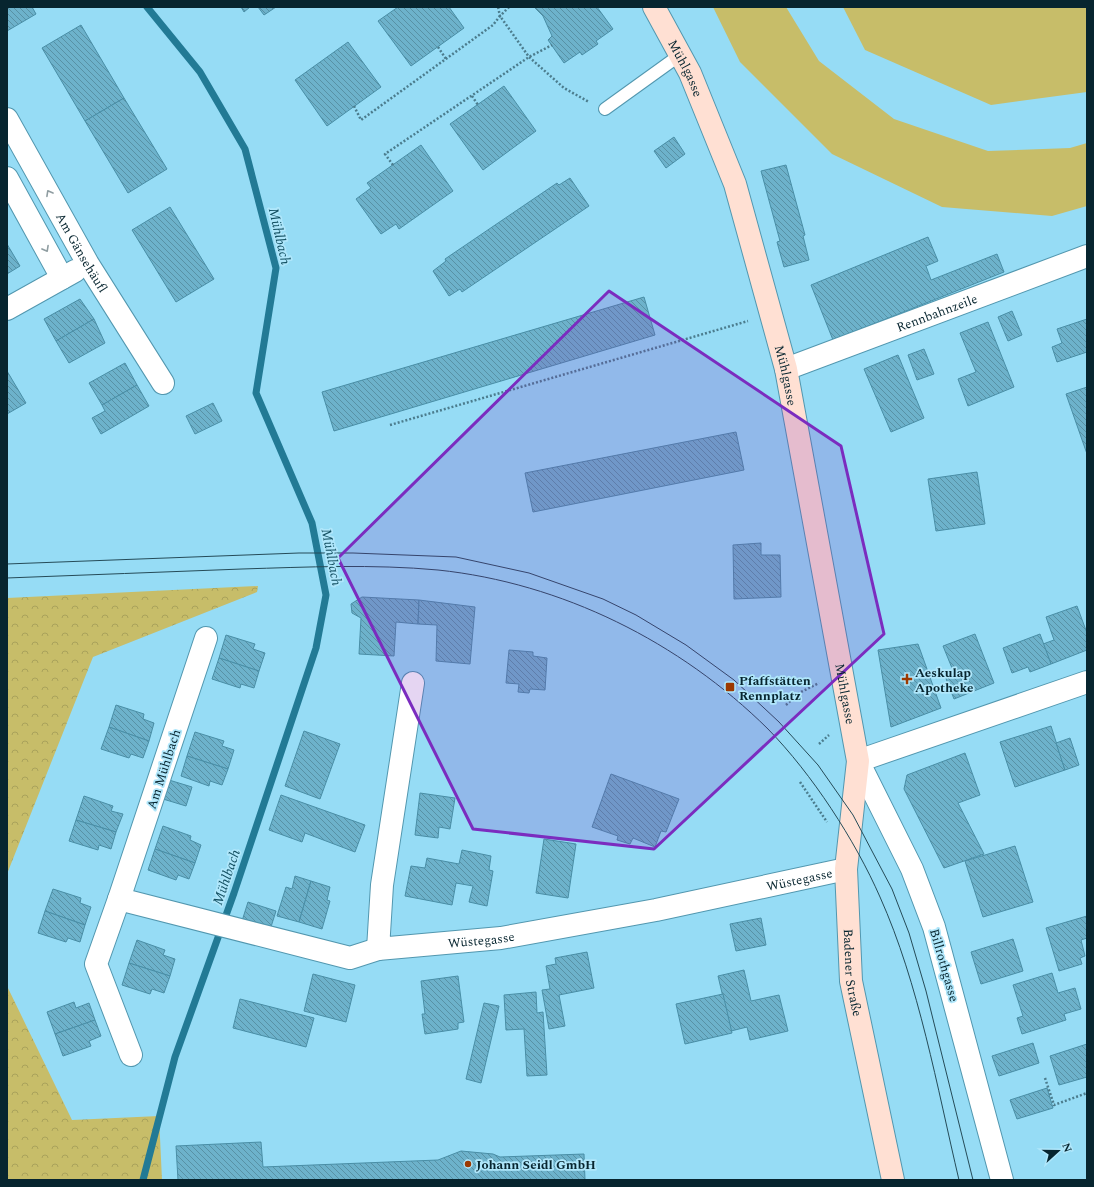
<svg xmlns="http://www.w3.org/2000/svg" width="1094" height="1187" viewBox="0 0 1094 1187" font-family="Spectral,serif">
  <defs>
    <pattern id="forest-crowns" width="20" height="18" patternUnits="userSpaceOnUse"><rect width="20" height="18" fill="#c7bd69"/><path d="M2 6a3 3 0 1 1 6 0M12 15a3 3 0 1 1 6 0" fill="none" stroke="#a9a25b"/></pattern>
    <pattern id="building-back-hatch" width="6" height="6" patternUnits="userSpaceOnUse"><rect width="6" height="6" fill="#6db2cb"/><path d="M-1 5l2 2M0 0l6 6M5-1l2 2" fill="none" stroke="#5891a5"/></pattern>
  </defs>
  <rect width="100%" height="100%" fill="#96dcf5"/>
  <g fill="#c7bd69">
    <polygon points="713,7 786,7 819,61 894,119 988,151 1070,148 1087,143 1087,206 1052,216 942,207 832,154 740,62"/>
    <polygon points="843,7 1087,7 1087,92 991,105 865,50"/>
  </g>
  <g fill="url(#forest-crowns)">
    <polygon points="258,586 257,592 93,657 7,874 7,598"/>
    <polygon points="7,986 72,1120 159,1116 162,1180 7,1180"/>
  </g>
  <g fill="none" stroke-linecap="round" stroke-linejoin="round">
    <polyline stroke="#227a95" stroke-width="7" points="143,1180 175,1057 234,893 316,648 326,595 312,523 256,393 276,268 245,149 200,72 147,7"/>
  </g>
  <g fill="url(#building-back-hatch)" stroke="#498ea6">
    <polygon points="7,7 32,7 36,14 7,31"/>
    <polygon points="241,7 250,7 244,12"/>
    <polygon points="258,7 276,7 264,15"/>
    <polygon points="398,7 449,7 464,28 411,66 378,21"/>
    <polygon points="534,7 597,7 613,29 596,41 598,44 582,55 580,52 564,63 548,40 552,36 543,16"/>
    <polygon points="81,25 124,98 85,121 42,48"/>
    <polygon points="348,42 381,87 327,126 295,80"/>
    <polygon points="504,86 536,131 483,170 450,124"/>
    <polygon points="124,98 167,169 128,193 85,121"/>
    <polygon points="674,137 685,154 666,168 654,151"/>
    <polygon points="421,145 453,191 399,229 396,224 381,234 356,199 371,188 367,183"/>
    <polygon points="786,165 805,235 803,236 809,260 784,267 777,242 780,241 761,171"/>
    <polygon points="570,178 589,206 462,292 460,289 449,296 433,271 446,261 445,259 557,183 559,185"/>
    <polygon points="170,207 214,279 176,302 132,230"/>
    <polygon points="928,237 938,261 926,266 931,280 997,254 1004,272 833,340 811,285"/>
    <polygon points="7,244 20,266 7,274"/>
    <polygon points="644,297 655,335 334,431 322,392"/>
    <polygon points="80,299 94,319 56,341 44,319"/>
    <polygon points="1012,311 1022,335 1008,341 998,317"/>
    <polygon points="94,319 105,343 69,363 56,341"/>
    <polygon points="1087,319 1087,352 1057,362 1052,347 1062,343 1057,329"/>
    <polygon points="988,322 1014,387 968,406 958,379 976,372 960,333"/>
    <polygon points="924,349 934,374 917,380 908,355"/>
    <polygon points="898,355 924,418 891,432 864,369"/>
    <polygon points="125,363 137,385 102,405 89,383"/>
    <polygon points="7,371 26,403 7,414"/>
    <polygon points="137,385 149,406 101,434 92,418 105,411 102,405"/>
    <polygon points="1087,387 1087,454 1066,394"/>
    <polygon points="213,403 222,421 195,434 186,416"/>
    <polygon points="736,432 744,470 533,512 525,473"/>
    <polygon points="977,472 985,524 936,531 928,479"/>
    <polygon points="761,543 761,555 780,555 781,597 734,599 733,545"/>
    <polygon points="362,597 419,600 418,624 396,622 394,656 359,654 361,618 352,613 351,604"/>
    <polygon points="419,600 475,607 470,664 436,661 437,625 418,624"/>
    <polygon points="1077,606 1087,633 1087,650 1051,664 1043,644 1054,640 1046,617"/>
    <polygon points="975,634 994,683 954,699 945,676 954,673 943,646"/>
    <polygon points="1040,634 1051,664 1030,672 1028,667 1012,673 1003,648"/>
    <polygon points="226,635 255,644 253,649 265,653 259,671 219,658"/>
    <polygon points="918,644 941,708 891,727 878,650"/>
    <polygon points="509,650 533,652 533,656 547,658 545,690 530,689 529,693 518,692 519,684 506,683"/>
    <polygon points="219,658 259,671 254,688 241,684 240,688 212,679"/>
    <polygon points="116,705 144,714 143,719 154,723 149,741 109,727"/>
    <polygon points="1051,726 1065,770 1015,787 1000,742"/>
    <polygon points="109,727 149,741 143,758 131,754 129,758 101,749"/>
    <polygon points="304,731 340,744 320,799 285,786"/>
    <polygon points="195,732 224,741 222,746 234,750 228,769 187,756"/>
    <polygon points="1070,738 1079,765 1065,770 1056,743"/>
    <polygon points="965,753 980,795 958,803 984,854 944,868 904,789 907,775"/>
    <polygon points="187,756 228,769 222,785 210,781 209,786 181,776"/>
    <polygon points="611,774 679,799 666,832 661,831 655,847 633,838 630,844 617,840 618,836 592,827"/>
    <polygon points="169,780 192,787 186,806 163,799"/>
    <polygon points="420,793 455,798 450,829 439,827 438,838 415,835"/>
    <polygon points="281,795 365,825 355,852 305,833 302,842 269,830"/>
    <polygon points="84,796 113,806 111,811 123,814 116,832 76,820"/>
    <polygon points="76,820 116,832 111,849 99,845 98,850 69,841"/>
    <polygon points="163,826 191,836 190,840 201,845 195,863 155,849"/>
    <polygon points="544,839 576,844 568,898 536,893"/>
    <polygon points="1015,846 1033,902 983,917 965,861"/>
    <polygon points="155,849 195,863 189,879 178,875 176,880 148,870"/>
    <polygon points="462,850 491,856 489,870 493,871 487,906 469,902 473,886 456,883 452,905 405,896 411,866 425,868 427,858 459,864"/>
    <polygon points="295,876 311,881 299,922 277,916 286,887 292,889"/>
    <polygon points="311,881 330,887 327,900 330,901 322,929 299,922"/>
    <polygon points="53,889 81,898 80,903 91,907 85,925 45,911"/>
    <polygon points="248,902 276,911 270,930 242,921"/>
    <polygon points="45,911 85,925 80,942 68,938 66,942 38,933"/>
    <polygon points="1087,916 1087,938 1081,940 1085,956 1080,958 1082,964 1059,971 1046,928"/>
    <polygon points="761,918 766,945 736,951 730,924"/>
    <polygon points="1013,939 1023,971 981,984 971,952"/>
    <polygon points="137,940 165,950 163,955 175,959 170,976 129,963"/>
    <polygon points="587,952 594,988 559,995 565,1026 549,1029 542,990 550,989 546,966 556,964 555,958"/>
    <polygon points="129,963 170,976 164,993 152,989 150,994 122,985"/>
    <polygon points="744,970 751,1001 779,995 788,1031 750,1040 747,1027 731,1031 718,976"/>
    <polygon points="1052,973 1058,993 1075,988 1081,1009 1064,1014 1066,1020 1022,1034 1017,1018 1023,1016 1013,985"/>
    <polygon points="313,974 355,985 346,1022 304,1011"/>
    <polygon points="458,976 464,1022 458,1023 458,1029 425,1034 422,1014 425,1014 421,981"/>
    <polygon points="536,992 537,1013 543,1012 547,1075 527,1076 524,1029 506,1030 504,995"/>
    <polygon points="723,994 732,1033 685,1044 676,1004"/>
    <polygon points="240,999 314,1018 306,1047 233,1028"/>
    <polygon points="74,1002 76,1008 89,1003 95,1020 55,1034 47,1012"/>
    <polygon points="484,1003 499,1006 481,1083 466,1079"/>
    <polygon points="95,1020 101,1036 89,1041 91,1046 63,1056 55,1034"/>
    <polygon points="1033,1043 1039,1063 999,1076 992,1056"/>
    <polygon points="1087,1044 1087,1077 1059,1085 1050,1056"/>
    <polygon points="1047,1088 1053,1108 1017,1119 1010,1100"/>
    <polygon points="261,1142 263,1167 438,1160 461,1151 493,1154 500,1157 584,1154 585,1180 178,1180 176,1146"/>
  </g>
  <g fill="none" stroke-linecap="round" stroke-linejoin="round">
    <g stroke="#5297af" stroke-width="14">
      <polyline id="lane" points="605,109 680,55"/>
    </g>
    <g stroke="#5297af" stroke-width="24">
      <g id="street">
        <path id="s1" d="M7,119l81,145 75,119"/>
        <polyline points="7,178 62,278"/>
        <polyline points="7,309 75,271"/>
        <path id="s2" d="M786,369l301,-113"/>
        <polyline points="206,638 119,899 350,958 378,949"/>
        <path id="s3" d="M413,683l-31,202 -4,64 123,-11 155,-28 190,-41"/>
        <polyline points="119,899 96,964 131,1055"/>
        <polyline points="1002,1180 934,927 912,869 858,761 1087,682"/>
      </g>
    </g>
    <g stroke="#5297af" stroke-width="24">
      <g id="secondary">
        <path id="s4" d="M654,7l36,66 45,111 51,185 72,392 -12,108 5,112 42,199"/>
      </g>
    </g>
    <g stroke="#4b7c8d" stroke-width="2.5" stroke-dasharray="2 2" stroke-linecap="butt">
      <polyline points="498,7 500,16 509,7"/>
      <polyline points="438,47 446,59"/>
      <polyline points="472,96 478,105"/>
      <polyline points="354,106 361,120 493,25 500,16 529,57 564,88 589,102"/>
      <polyline points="393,165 385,154 529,57 552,45"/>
      <polyline points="390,425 748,321"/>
      <polyline points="786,705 799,693 819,683"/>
      <polyline points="819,744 829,735"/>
      <polyline points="800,782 827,822"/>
      <polyline points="1045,1078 1054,1105 1087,1093"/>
    </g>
    <use href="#lane" stroke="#fff" stroke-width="12"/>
    <use href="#street" stroke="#fff" stroke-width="22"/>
    <use href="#secondary" stroke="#ffe0d3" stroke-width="22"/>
    <g stroke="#254b58" stroke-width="1">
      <polyline points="7,564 299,553 353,553 456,557 529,573 603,599 636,615 686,645 734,680 779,722 818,765 853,815 892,889 909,933 926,991 973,1180"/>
      <path d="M7,578c78,-3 157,-6 235,-9 65,-2 131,-5 196,1 124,13 242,72 330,159 44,45 87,111 112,168 39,87 57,190 79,283"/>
    </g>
  </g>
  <defs><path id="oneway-chevron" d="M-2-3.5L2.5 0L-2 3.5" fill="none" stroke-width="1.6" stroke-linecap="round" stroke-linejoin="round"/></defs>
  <g stroke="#8f9da1">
    <use href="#oneway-chevron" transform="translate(49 193) rotate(-119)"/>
    <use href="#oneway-chevron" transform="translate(46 249) rotate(61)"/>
  </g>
  <path fill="#7b2cbf" fill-opacity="0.2" stroke="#7b2cbf" stroke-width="3" stroke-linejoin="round" d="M609,291l232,155 43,188 -230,215 -181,-20 -135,-271z"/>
  <g fill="#9c3900" stroke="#b0e7fb" stroke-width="1.5">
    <path d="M905 673h4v4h4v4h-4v4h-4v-4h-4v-4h4z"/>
    <rect x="725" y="682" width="10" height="10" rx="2"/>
    <circle cx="468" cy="1164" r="4"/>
  </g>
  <g text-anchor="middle" stroke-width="3.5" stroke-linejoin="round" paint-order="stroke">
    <g font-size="13" fill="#07252f" stroke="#b0e7fb">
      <text dy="5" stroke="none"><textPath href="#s4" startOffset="69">Mühlgasse</textPath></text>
      <text dy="5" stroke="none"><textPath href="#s1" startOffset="153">Am Gänsehäufl</textPath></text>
      <text dy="5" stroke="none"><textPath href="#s2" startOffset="161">Rennbahnzeile</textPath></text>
      <text dy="5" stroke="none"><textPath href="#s4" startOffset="393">Mühlgasse</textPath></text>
      <text dy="5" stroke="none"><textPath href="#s4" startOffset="717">Mühlgasse</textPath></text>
      <text transform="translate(163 769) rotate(-72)" y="5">Am Mühlbach</text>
      <text dy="5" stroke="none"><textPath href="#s3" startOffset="696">Wüstegasse</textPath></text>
      <text dy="5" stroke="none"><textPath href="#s3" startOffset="372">Wüstegasse</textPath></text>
      <text transform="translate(945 965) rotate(74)" y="5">Billrothgasse</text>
      <text dy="5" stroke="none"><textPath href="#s4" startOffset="998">Badener Straße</textPath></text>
    </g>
    <g font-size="13" font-weight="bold" fill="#07252f" stroke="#b0e7fb" text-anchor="start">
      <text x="915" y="677">Aeskulap<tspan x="915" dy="15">Apotheke</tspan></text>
      <text x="739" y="685">Pfaffstätten<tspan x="739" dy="15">Rennplatz</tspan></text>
      <text x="476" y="1169">Johann Seidl GmbH</text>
    </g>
    <g font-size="14" font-style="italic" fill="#135062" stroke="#b0e7fb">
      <text transform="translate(280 236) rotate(77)" y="5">Mühlbach</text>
      <text transform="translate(332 557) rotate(79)" y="5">Mühlbach</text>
      <text transform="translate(226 877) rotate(-71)" y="5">Mühlbach</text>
    </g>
  </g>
  <rect width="1094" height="1187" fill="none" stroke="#07252f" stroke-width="16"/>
  <g transform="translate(1058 1151) rotate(69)" stroke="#b0e7fb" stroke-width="3" paint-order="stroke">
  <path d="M0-3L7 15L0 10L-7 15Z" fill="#07252f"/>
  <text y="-6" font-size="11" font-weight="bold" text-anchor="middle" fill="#07252f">N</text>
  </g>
</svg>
